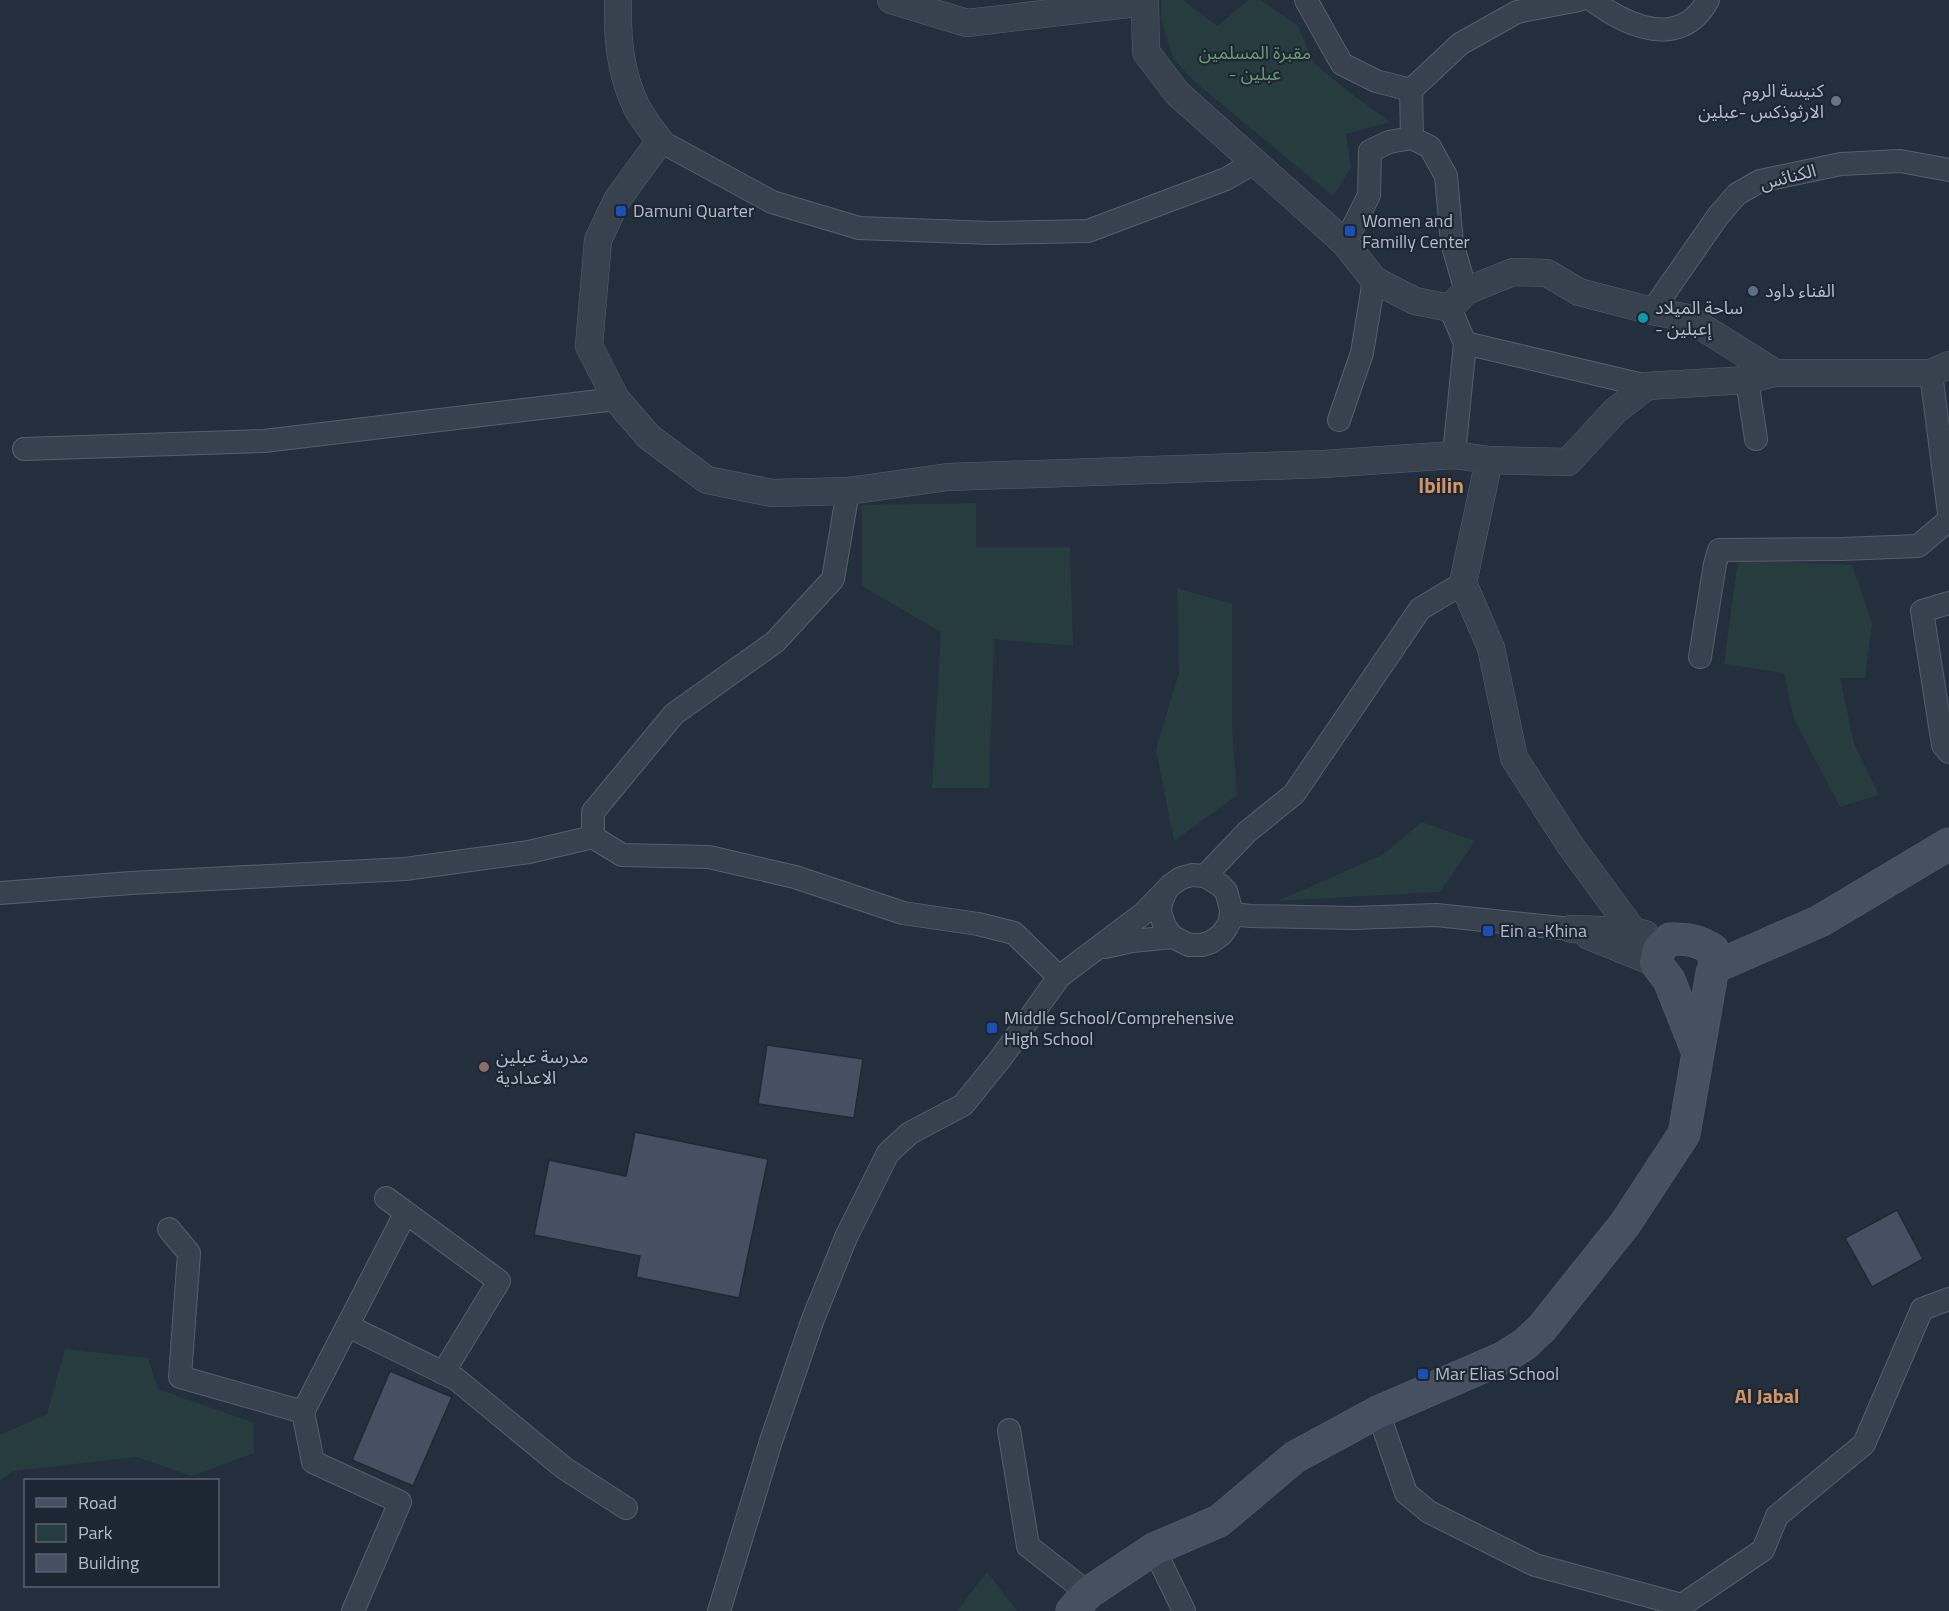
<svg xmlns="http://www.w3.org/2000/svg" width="1949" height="1611" viewBox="0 0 1949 1611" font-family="'Titillium Web','Noto Sans Arabic',sans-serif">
  <rect width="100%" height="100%" fill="#242f3e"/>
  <g fill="#263c3f">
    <polygon points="1161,0 1183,0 1217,26 1249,0 1260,0 1298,26 1314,63 1349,92 1390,122 1346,134 1351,168 1333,196 1194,81 1173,58 1161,19"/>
    <polygon points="976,503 976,547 1070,547 1073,646 994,639 989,788 932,788 941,632 862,586 862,505"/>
    <polygon points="1738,560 1852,565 1872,623 1865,678 1840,678 1854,744 1879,795 1840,807 1794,719 1784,673 1724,664"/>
    <polygon points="1177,588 1232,604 1232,728 1237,795 1174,841 1156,749 1179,673"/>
    <polygon points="1422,822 1475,841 1440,892 1278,901 1382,855"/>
    <polygon points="65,1349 148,1358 158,1389 254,1423 254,1453 192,1476 137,1457 14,1471 0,1480 0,1435 47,1414"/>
    <polygon points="987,1572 1017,1611 957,1611"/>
  </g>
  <g fill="#455162" stroke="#1f2835" stroke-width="1.5">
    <polygon points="767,1045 863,1059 854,1118 758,1104"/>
    <polygon points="635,1132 768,1159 739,1298 636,1277 640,1256 534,1235 549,1160 626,1176"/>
    <polygon points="1897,1210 1923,1259 1872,1287 1845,1238"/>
    <polygon points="390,1371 452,1397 413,1486 352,1460"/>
  </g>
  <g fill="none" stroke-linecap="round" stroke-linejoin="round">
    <g stroke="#565f6c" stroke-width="24">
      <g id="minor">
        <polyline points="1306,0 1342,64 1376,81 1411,90"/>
        <path d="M1592,0c36,27 89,50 116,0"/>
        <polyline points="660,141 772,202 859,228 991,233 1088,231 1226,179 1255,162"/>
        <polyline points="1345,243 1369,195 1370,151 1389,142 1412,138"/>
        <polyline points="1466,291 1452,243 1446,176 1430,147 1412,138 1411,90 1460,44 1517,12 1579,0"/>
        <polyline points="1450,308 1465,343 1454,455"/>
        <polyline points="1652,311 1718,216 1737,194 1760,181 1841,164 1900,161 1949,170"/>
        <polyline points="1465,343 1647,386"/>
        <polyline points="1931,373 1949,513"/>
        <polyline points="1747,380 1756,439"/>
        <polyline points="1339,420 1362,353 1374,280"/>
        <polyline points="24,449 264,441 616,399"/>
        <polyline points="848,491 833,579 775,642 674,714 593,812 593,837 622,855 709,857 795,877 903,913 978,924 1014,933 1059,977"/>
        <polyline points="1949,603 1922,611 1943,745 1949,752"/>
        <polyline points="1700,657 1715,564 1719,550 1842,549 1918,546 1949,520"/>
        <polyline points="1205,876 1247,832 1294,794 1420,609 1463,583"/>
        <polyline points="0,893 131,883 405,869 529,852 593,837"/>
        <polyline points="1231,914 1251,916 1354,918 1436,915 1571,929"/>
        <polyline points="1105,947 1132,941 1173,937"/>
        <polyline points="386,1198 499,1281 443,1373"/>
        <polyline points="169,1229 189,1253 180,1377 303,1412 313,1462 400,1502 353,1611"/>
        <polyline points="348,1326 456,1379 564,1468 626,1508"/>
        <polyline points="303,1412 405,1214"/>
        <polyline points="1378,1412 1406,1493 1429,1512 1535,1565 1682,1605 1763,1550 1777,1516 1864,1444 1922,1309 1949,1299"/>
        <polyline points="1009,1430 1028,1546 1088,1593"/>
        <polyline points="1154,1549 1184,1611"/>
        <polyline points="719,1611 771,1441 813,1319 847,1235 888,1153 910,1133 963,1105 1001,1058 1059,977 1144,913 1171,885 1181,878 1192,875 1205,876 1220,885 1226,891 1231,909 1230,921 1227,927 1221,935 1211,942 1202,945 1189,945 1173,937 1165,927 1160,912 1161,903 1166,891"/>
      </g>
    </g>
    <g stroke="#565f6c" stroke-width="28">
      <g id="tertiary">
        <path d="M618,0c-1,37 2,72 18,106 6,12 16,24 24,35l-43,59 -19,40 -9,106 27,53 33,38 58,43 65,13 76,-2 100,-14 376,-13 130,-9 35,5 79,2 47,-51 32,-25 100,-6 28,-7"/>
        <polyline points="891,0 967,23 1145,2 1146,52 1177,93 1345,243 1374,280 1415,301 1450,308 1466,291 1513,272 1547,273 1579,292 1652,311 1688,318 1775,373 1931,373 1949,365"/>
        <polyline points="1489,460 1463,583 1491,648 1514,758 1570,845 1633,931"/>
        <polyline points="1571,929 1633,931 1645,934"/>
        <polyline points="1589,936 1656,963"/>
      </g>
    </g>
    <g stroke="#565f6c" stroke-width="33">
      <g id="secondary">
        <polyline points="1715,967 1820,921 1949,844"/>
        <path d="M1072,1611l16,-18 66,-44 65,-28 76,-64 83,-45 125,-54 22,-14 17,-16 83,-104 59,-90 28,-161 3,-6 -2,-17c-14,-10 -26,-11 -43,-11l-11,10 -3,14 13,17 29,73"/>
      </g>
    </g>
    <use href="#minor" stroke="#38414e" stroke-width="22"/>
    <use href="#tertiary" stroke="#38414e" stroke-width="27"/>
    <use href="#secondary" stroke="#465061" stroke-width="32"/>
  </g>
  <circle fill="#6b7280" stroke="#1d2633" stroke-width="2" cx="1836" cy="101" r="6"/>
  <g fill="#1a4fb4" stroke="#1d2633" stroke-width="2">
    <rect x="615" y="205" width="12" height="12" rx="3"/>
    <rect x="1344" y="225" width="12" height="12" rx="3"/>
    <rect x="1482" y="925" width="12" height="12" rx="3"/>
    <rect x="986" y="1022" width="12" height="12" rx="3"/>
    <rect x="1417" y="1368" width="12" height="12" rx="3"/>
  </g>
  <circle fill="#5c6f8a" stroke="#1d2633" stroke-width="2" cx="1753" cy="291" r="6"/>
  <circle fill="#0f9aa8" stroke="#1d2633" stroke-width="2" cx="1643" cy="318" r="6"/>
  <circle fill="#8d6e63" stroke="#1d2633" stroke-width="2" cx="484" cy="1067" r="6"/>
  <g text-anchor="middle" stroke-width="4.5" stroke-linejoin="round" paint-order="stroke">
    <g font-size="18" fill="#6b9a76" stroke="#1d2633">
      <text x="1255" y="59">مقبرة المسلمين<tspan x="1255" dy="21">- عبلين</tspan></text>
    </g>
    <g font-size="18" fill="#b4bcc9" stroke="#1d2633" text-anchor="start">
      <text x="1824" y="97" text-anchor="end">كنيسة الروم<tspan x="1824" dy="21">الارثوذكس -عبلين</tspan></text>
      <text x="633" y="217">Damuni Quarter</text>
      <text x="1362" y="227">Women and<tspan x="1362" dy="21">Familly Center</tspan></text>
      <text x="1765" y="297">الفناء داود</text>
      <text x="1655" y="314">ساحة الميلاد<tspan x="1655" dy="21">- إعبلين</tspan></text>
      <text x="1500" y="937">Ein a-Khina</text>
      <text x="1004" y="1024">Middle School/Comprehensive<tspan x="1004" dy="21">High School</tspan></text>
      <text x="496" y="1063">مدرسة عبلين<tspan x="496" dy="21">الاعدادية</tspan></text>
      <text x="1435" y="1380">Mar Elias School</text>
    </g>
    <g font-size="18" fill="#b4bcc9" stroke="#1d2633">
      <text transform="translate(1788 177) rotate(-14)" y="6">الكنائس</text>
    </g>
    <g font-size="20" font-weight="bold" fill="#d59563" stroke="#1d2633">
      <text x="1767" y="1403">Al Jabal</text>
    </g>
    <g font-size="21" font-weight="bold" fill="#d59563" stroke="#1d2633">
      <text x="1441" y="493">Ibilin</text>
    </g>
  </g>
  <rect x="24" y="1479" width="195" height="108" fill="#1d2633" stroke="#59626f" stroke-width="1.5"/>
  <rect x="36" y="1498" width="30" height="9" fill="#465061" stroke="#59626f" stroke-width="1.5"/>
  <text x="78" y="1509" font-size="18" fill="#b4bcc9">Road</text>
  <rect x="36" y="1524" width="30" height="18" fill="#263c3f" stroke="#59626f" stroke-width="1.5"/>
  <text x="78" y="1539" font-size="18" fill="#b4bcc9">Park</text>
  <rect x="36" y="1554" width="30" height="18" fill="#455162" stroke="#59626f" stroke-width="1.5"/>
  <text x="78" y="1569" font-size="18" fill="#b4bcc9">Building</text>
</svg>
